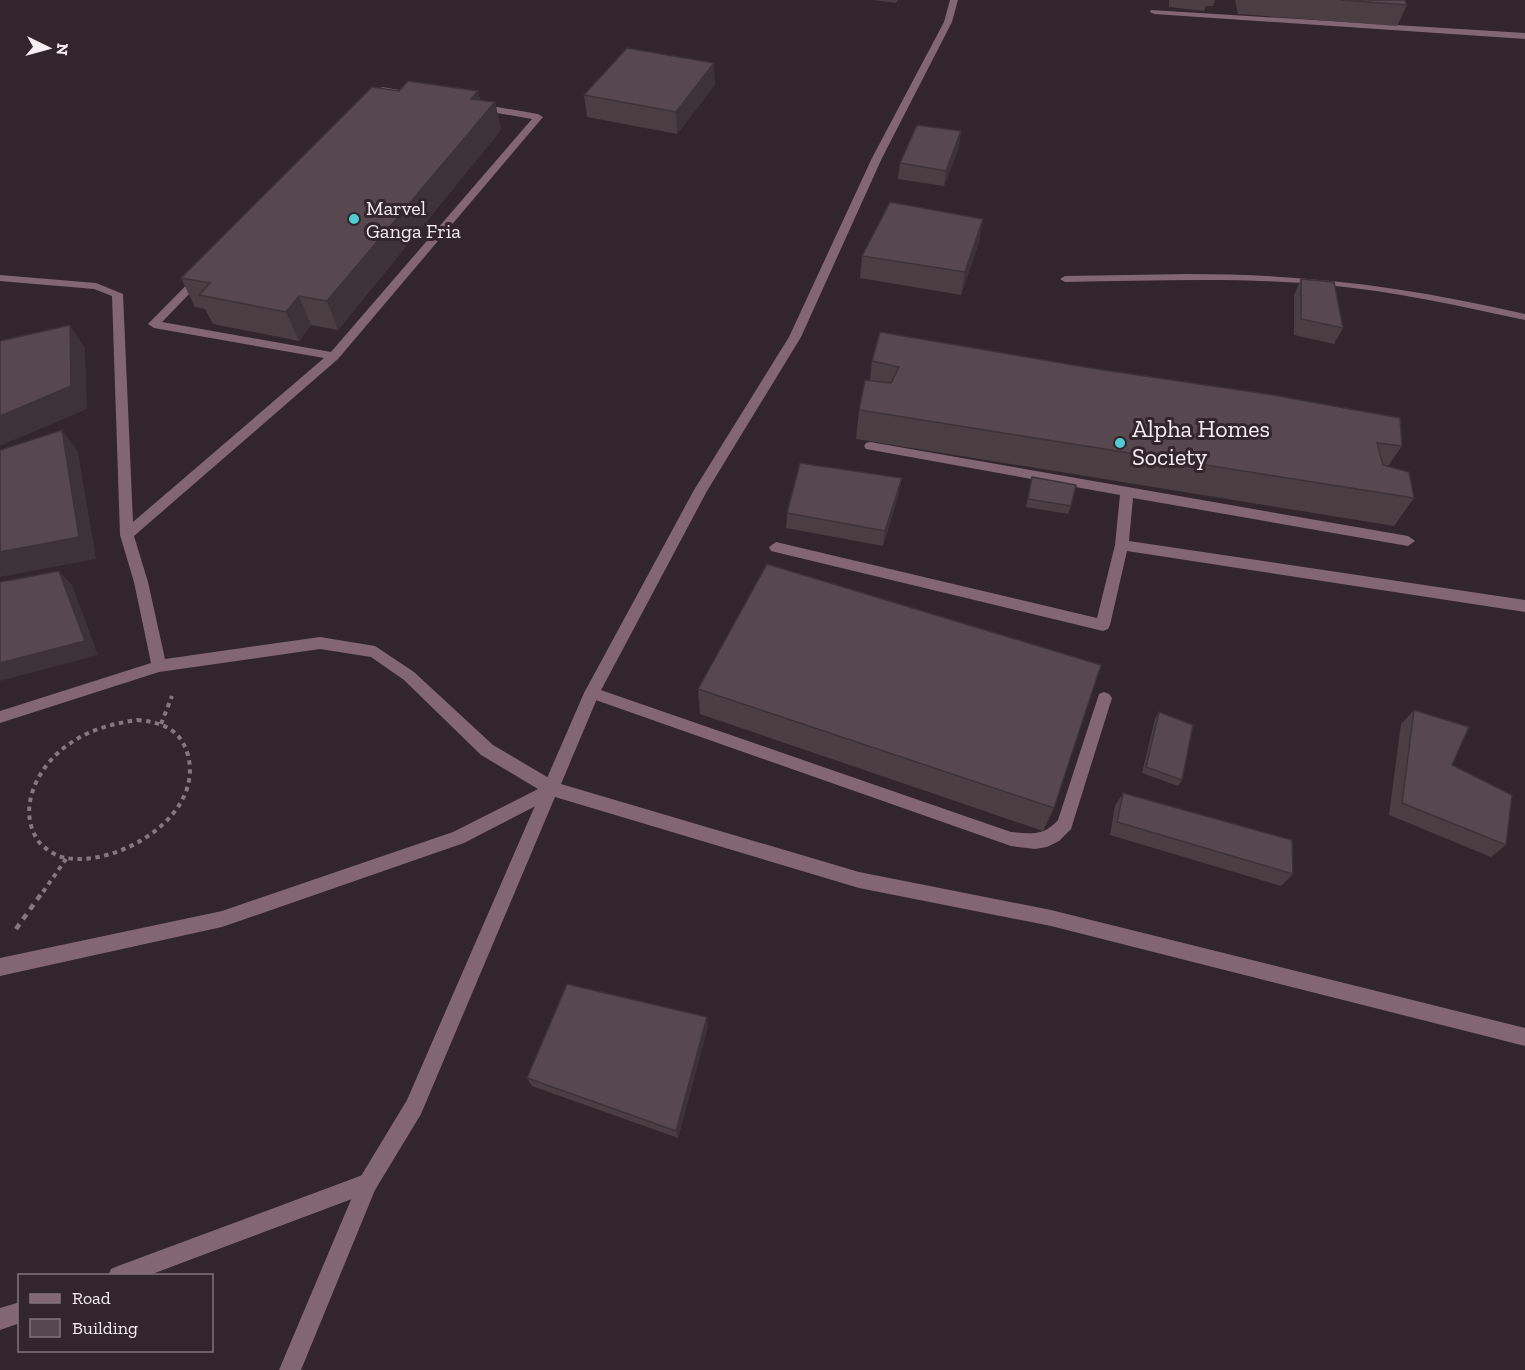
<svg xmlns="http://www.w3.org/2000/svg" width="1525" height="1370" viewBox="0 0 1525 1370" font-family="'Zilla Slab',serif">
  <rect width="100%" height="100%" fill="#32252b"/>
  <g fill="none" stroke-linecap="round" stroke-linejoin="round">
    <g stroke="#84787d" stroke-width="4" stroke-dasharray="4.5 4.5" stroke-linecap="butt">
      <path d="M137,720c23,2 42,8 50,32 20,62 -67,115 -121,106 -9,-1 -21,-9 -27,-16 -23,-32 -2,-74 26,-95 22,-17 46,-23 72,-27z"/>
      <polyline points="161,724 172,696"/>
      <polyline points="43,892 66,859"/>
    </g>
    <polyline stroke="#84787d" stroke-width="4.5" stroke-dasharray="6 6" stroke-linecap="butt" points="16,929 44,890"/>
    <g fill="#836673" fill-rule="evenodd">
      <polygon points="1151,10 1525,33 1525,39 1154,14 1150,12"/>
      <path d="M382,87l156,27 5,3 -205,242 -204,177 14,46 17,77 155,-22 55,9 39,26 79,73 66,39 2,5 -2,5 -95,49 -242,84 -222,49v-18l222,-47 231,-79 85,-43 -57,-34 -77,-75 -33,-23 -51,-8 -161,23 -159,51v-12l151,-48 -17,-81 -14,-47 -8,-239 -18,-7 -94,-8v-6l96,8 27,11 10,228 191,-164 -170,-30 -6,-4zM384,93l148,26 -201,233 -169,-30z"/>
      <path d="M1189,274c119,0 220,13 336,40v6c-66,-14 -132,-29 -199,-35 -86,-8 -174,-4 -261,-3l-5,-3 5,-3z"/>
      <path d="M592,687l419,145c20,2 33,4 47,-12l41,-126 5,-2 5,2 3,4 -41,131 -12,12 -12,6 -12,2 -24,-3 -424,-149 -3,-4 3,-4z"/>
      <polygon points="368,1173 375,1176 378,1183 375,1190 368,1193 147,1276 108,1276 111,1269 118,1266"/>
      <polygon points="20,1302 20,1323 0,1330 0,1308"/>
    </g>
    <g fill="#836673" fill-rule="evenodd">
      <polygon points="950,0 958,0 952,22 882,158 801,337 707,491 599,694 561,784 859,872 1051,910 1525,1028 1525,1046 1051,926 859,888 555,797 421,1114 375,1190 301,1370 279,1370 361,1176 407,1100 584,693 694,490 789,337 872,158 944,22"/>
      <polygon points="870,442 1408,536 1415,541 1408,546 1133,498 1129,541 1525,600 1525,612 1127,551 1110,625 1108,629 1103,631 771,551 769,547 776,542 1097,618 1115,545 1120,495 866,449 864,446 866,443"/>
    </g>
  </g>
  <g fill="#4a3e43">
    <polygon points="873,0 898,0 896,3"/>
    <polygon points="1169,0 1215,0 1213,6 1206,6 1204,11 1169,7"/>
    <polygon points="1235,0 1405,0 1407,5 1397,26 1238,14"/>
    <polygon points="715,85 677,134 587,117 584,95"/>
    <polygon points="399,91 478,91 480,100 495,102 501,130 338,330 311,325 299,341 213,324 205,309 195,307 181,278"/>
    <polygon points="959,147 944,186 898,179 900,163"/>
    <polygon points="983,219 979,242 961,295 860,278 862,256"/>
    <polygon points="1301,279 1343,328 1334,344 1294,335 1294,295"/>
    <polygon points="872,361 1402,446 1388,466 1414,498 1394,526 856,439 859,410 870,381"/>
    <polygon points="1032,477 1071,506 1068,514 1026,507"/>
    <polygon points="899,493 883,546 786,528 787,513"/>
    <polygon points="698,689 1054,808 1043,831 700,714"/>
    <polygon points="1414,710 1506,845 1491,857 1389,815 1401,724"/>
    <polygon points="1159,712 1182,780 1178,786 1142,773 1155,719"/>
    <polygon points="1123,793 1293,874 1281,886 1110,835 1115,806"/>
    <polygon points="708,1026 678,1138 532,1086 527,1078"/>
  </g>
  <g fill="#3c3237">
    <polygon points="714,63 715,85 677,134 676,112"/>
    <polygon points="478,91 484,116 495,102 501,130 338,330 327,301 471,99"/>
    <polygon points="961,131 959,147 944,186 946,171"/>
    <polygon points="983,219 979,242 961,295 965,272"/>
    <polygon points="299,296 311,325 299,341 286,312"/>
    <polygon points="70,325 85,348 87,409 0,446 0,416"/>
    <polygon points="62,430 78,452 96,559 0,577 0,552"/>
    <polygon points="902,478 899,493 883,546 885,531"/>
    <polygon points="59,571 72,585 98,655 0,681 0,663"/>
    <polygon points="707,1017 708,1026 678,1138 676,1131"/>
  </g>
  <g fill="#56484e" stroke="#3c3237" stroke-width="1.5">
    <polygon points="1341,0 1405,0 1407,5"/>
    <polygon points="627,48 714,63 676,112 584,95"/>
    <polygon points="408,81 478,91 471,99 495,102 327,301 299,296 286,312 199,295 210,283 181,278 372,87 399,91"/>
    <polygon points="917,125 961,131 946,171 900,163"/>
    <polygon points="890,202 983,219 965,272 862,256"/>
    <polygon points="1301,279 1334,282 1343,328 1301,319"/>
    <polygon points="70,325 71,386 0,416 0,341"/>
    <polygon points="880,332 1097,369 1267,394 1400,418 1402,446 1377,443 1383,465 1409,472 1414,498 859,410 865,380 891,383 899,367 872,361"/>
    <polygon points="62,430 79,537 0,552 0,450"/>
    <polygon points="800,463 902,478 885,531 787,513"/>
    <polygon points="1032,477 1076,485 1071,506 1028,499"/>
    <polygon points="767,564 1101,665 1054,808 698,689"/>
    <polygon points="59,571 85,641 0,663 0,582"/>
    <polygon points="1414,710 1469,727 1452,765 1512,795 1506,845 1402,803"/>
    <polygon points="1159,712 1193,725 1182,780 1146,767"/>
    <polygon points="1123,793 1292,840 1293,874 1117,822"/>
    <polygon points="567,984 707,1017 676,1131 527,1078"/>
  </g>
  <g fill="#51ccd2" stroke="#32252b" stroke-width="2">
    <circle cx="354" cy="219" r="6"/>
    <circle cx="1120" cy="443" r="6"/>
  </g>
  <g text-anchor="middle" stroke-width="6" stroke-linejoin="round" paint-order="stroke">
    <g font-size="20" fill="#f7eef2" stroke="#32252b" text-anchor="start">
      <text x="366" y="215">Marvel<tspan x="366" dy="23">Ganga Fria</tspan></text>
    </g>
    <g font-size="24" fill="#f7eef2" stroke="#32252b" text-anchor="start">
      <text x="1132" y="437">Alpha Homes<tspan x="1132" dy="28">Society</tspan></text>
    </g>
  </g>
  <rect x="18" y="1274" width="195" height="78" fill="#32252b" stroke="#81757b" stroke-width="1.5"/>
  <rect x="30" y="1294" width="30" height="9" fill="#836673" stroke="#81757b" stroke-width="1.5"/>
  <text x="72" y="1304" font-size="18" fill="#f7eef2">Road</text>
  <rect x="30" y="1319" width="30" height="18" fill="#56484e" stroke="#81757b" stroke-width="1.5"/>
  <text x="72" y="1334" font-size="18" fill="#f7eef2">Building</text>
  <g transform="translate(48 48) rotate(95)" stroke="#32252b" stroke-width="4.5" paint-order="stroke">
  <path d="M0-4.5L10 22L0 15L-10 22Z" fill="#f7eef2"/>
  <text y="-9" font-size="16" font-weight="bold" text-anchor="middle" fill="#f7eef2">N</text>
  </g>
</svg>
